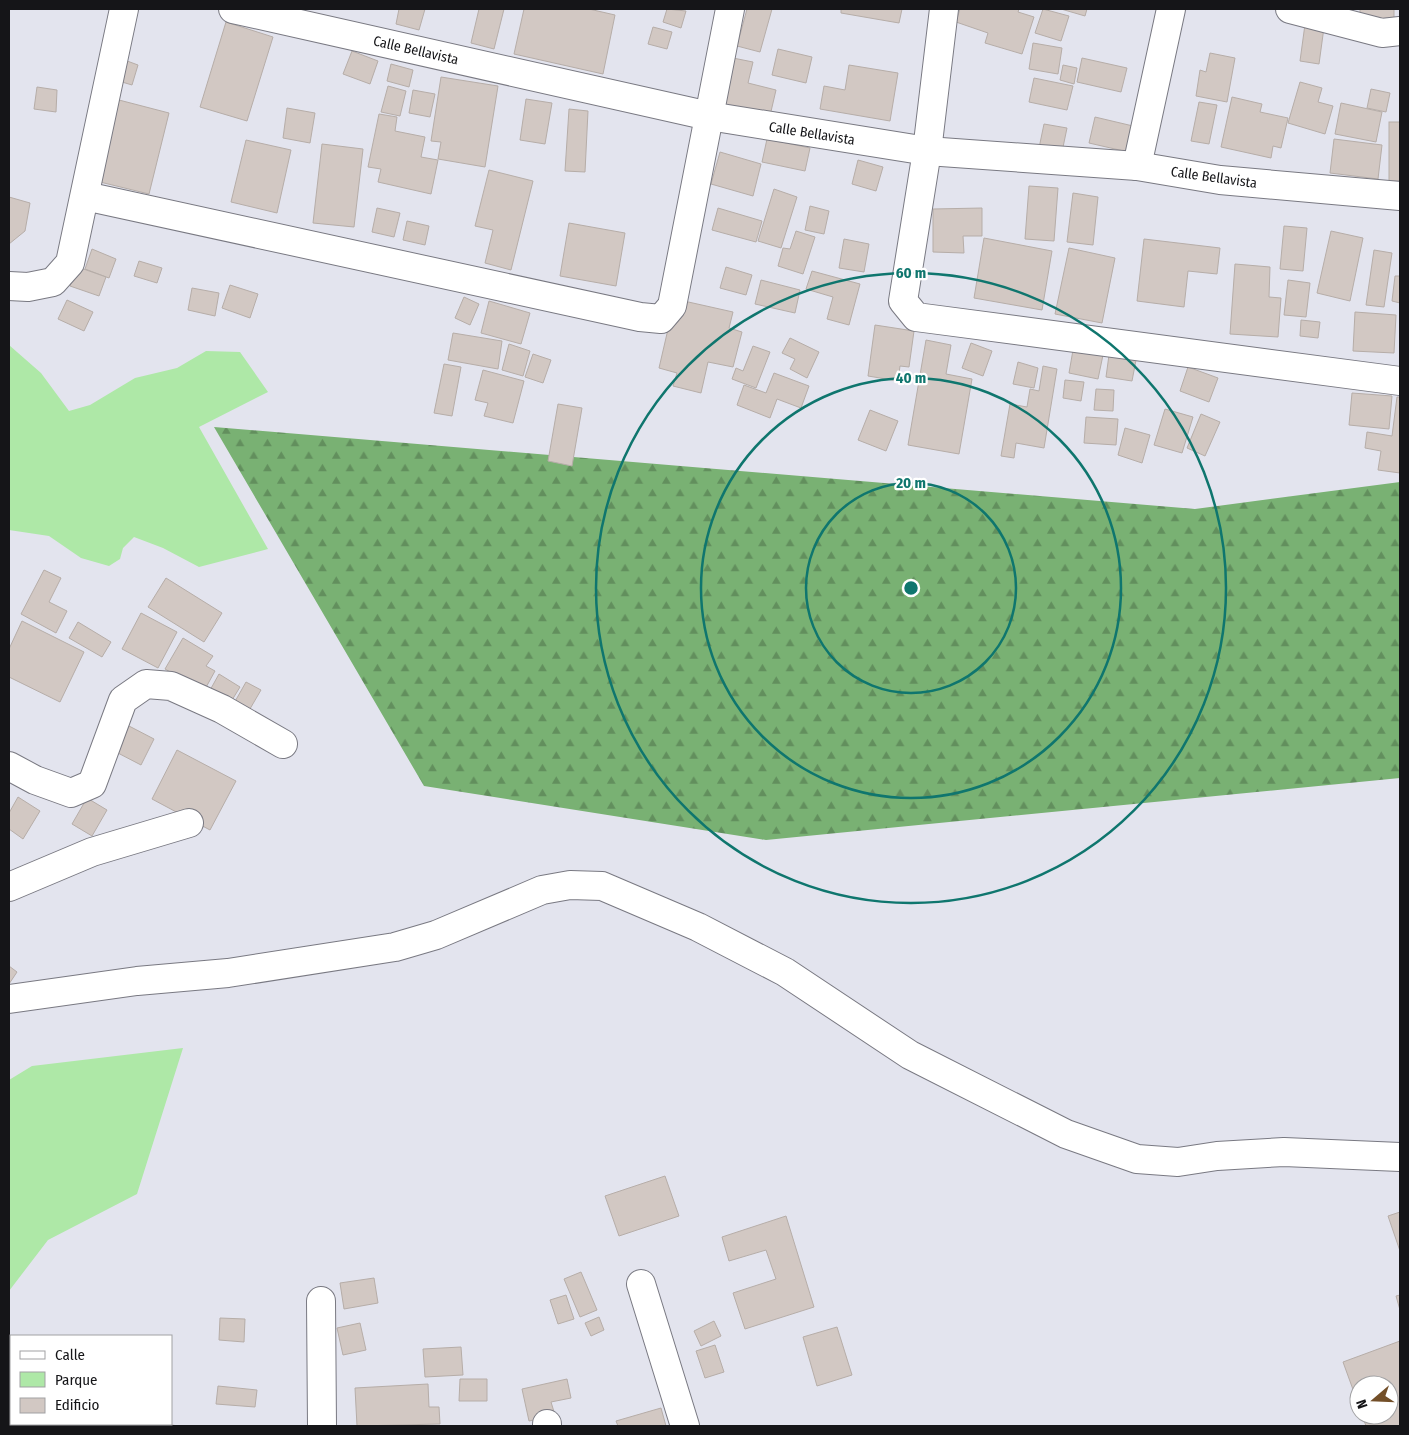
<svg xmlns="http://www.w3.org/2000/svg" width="1409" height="1435" viewBox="0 0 1409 1435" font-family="'Fira Sans Condensed',sans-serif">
  <defs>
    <pattern id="forest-firs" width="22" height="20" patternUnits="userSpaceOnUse" patternTransform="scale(1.25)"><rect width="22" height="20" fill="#79b173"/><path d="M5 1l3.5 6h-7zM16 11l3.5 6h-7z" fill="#628f5d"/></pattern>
  </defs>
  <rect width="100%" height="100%" fill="#e3e4ee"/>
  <g fill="#aee8a7">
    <polygon points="9,345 41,373 69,411 90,405 135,378 177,368 206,351 240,352 268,392 199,427 268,549 199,567 163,548 134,537 123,548 120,559 109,566 81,558 49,536 9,530"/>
    <polygon points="183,1048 137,1194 48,1240 9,1291 9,1080 32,1066"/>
  </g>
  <polygon fill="url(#forest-firs)" points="214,427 1195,509 1400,482 1400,778 766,840 424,786"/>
  <g fill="#d2c8c3" stroke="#b6ada8">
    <polygon points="399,9 425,9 419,30 396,24"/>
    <polygon points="479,9 504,9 494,49 471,43"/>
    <polygon points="524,9 589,9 615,15 603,74 514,54"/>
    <polygon points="667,9 686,11 681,28 663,22"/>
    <polygon points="747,9 772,9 760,52 737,46"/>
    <polygon points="841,9 902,9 899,23 841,13"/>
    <polygon points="960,9 1019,9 1018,12 1034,17 1022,54 985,43 988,33 956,22"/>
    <polygon points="1043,9 1069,16 1061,41 1035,33"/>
    <polygon points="1061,9 1087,9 1085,16"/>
    <polygon points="1360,9 1394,9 1394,22 1360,21"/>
    <polygon points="1306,17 1325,20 1319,64 1300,61"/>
    <polygon points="226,22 273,37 247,121 200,107"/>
    <polygon points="653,27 672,32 667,49 648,44"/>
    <polygon points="1033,43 1062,48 1058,74 1029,69"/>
    <polygon points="778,49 812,57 806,83 772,75"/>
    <polygon points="352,51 378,61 370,84 343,74"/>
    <polygon points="1210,53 1235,58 1227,102 1196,96 1200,70 1206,72"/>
    <polygon points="119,58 138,65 132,85 112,79"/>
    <polygon points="733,58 753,62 748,83 776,90 769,120 721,109"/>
    <polygon points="1082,58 1127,68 1121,92 1077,82"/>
    <polygon points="391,64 413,70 409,87 387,81"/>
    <polygon points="849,65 898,73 890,121 820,109 824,86 845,90"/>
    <polygon points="1063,65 1077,68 1074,84 1060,80"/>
    <polygon points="441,77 498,86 485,167 438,159 441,142 431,141"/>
    <polygon points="1034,78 1073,86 1067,110 1029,102"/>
    <polygon points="1300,82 1322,88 1318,102 1333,106 1325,134 1288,123"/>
    <polygon points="388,86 406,91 400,116 381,112"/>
    <polygon points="37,87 57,90 56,112 34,109"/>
    <polygon points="1371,89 1390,93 1386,112 1367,108"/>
    <polygon points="413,90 435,94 430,117 409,113"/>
    <polygon points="1232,97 1262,104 1260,112 1288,118 1281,148 1273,146 1271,158 1221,147"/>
    <polygon points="526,99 552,103 545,144 520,140"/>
    <polygon points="119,100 169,113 149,194 100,182"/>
    <polygon points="1199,102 1217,105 1209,144 1191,141"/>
    <polygon points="1341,103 1382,112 1376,142 1335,134"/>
    <polygon points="287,108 315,113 310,143 283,138"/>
    <polygon points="569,109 588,111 585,172 565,171"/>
    <polygon points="379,114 397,117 395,131 425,137 421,157 438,160 431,194 378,182 381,169 368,167"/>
    <polygon points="1095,117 1133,126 1128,152 1089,143"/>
    <rect x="1389" y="122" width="11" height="59"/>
    <polygon points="1044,124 1067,128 1062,152 1039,148"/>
    <polygon points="767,139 810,148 805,171 762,162"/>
    <polygon points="1334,139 1382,145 1378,179 1330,173"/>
    <polygon points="246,140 291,150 277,213 231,202"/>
    <polygon points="322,144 363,149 354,227 313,223"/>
    <polygon points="720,152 761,164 753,196 711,184"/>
    <polygon points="858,160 883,167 876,191 852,184"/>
    <polygon points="489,170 533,181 511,270 485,263 493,230 475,226"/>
    <polygon points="1029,186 1058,188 1054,241 1025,239"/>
    <polygon points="774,189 797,197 781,248 758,241"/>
    <polygon points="1073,193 1098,197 1093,245 1067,242"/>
    <polygon points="9,197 30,203 25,231 9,244"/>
    <polygon points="810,206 829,211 824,234 805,230"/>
    <polygon points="377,208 400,213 394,237 372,232"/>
    <polygon points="718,208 762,221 756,242 712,230"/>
    <polygon points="982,208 982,236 963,236 964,253 933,252 933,209"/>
    <polygon points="407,221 429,226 425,245 403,240"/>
    <polygon points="569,223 625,233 616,286 560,276"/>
    <polygon points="1284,226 1307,228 1303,271 1280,269"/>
    <polygon points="796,231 815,237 803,274 778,266 783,248 790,249"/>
    <polygon points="1331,231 1363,238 1350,301 1317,293"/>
    <polygon points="984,238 1052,251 1042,310 974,298"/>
    <polygon points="844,239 869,244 864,272 839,268"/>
    <polygon points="1144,239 1220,248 1217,274 1188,271 1184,307 1137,301"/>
    <polygon points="1069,248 1115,258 1102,323 1055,314"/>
    <polygon points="92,249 116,259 109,278 85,269"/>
    <polygon points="1374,250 1392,253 1384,307 1366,305"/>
    <polygon points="139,261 162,268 157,283 134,276"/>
    <polygon points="1235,264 1270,267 1269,297 1281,298 1278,337 1230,334"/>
    <polygon points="78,267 106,277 99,296 70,286"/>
    <polygon points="726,267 752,275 746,295 720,288"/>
    <polygon points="812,271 860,284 849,325 827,319 833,297 806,289"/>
    <polygon points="1395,276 1400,276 1400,303 1392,301"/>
    <polygon points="761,280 800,290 795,313 755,304"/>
    <polygon points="1288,280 1310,283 1306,317 1284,315"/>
    <polygon points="230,285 258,294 250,318 222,308"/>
    <polygon points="192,288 219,293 215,316 188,310"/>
    <polygon points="464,297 479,304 470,325 455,318"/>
    <polygon points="675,299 733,312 729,328 742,332 733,367 708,362 701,393 673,386 677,373 659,368"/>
    <polygon points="67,300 93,312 84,331 58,319"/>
    <polygon points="489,301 530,313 521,344 481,333"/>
    <polygon points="1355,312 1396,315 1394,353 1353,351"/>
    <polygon points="1301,320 1320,322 1318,338 1300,336"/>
    <polygon points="875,325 914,331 909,367 900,366 898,381 868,376"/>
    <polygon points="453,333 502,341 498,369 448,360"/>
    <polygon points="790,338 819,352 807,378 790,369 795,359 782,353"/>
    <polygon points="926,340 951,345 946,374 972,379 959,454 908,445"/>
    <polygon points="971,343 992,351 983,376 962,368"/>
    <polygon points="509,344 530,351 523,376 502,370"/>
    <polygon points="753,346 770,352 756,388 732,379 736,368 743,371"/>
    <polygon points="1073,350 1103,355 1098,379 1069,373"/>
    <polygon points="533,354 551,360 543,383 525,377"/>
    <polygon points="1109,355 1136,360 1132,381 1106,377"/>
    <polygon points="1018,362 1038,368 1034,388 1013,384"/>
    <polygon points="444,364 461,367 452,416 434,413"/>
    <polygon points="1043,366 1057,369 1044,448 1016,443 1014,458 1001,456 1010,404 1027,407 1030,389 1039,391"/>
    <polygon points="1188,367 1218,378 1209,402 1180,391"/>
    <polygon points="483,370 524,381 513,423 484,416 488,403 475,400"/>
    <polygon points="774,373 809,386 801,408 777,399 770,418 737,405 744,385 766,393"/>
    <polygon points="1065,380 1084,382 1081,401 1063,398"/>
    <polygon points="1096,389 1114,390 1113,411 1094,410"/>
    <polygon points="1352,393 1392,396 1389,429 1349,425"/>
    <polygon points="1397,397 1400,397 1400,473 1378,470 1381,451 1365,448 1367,432 1392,436"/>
    <polygon points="558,404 582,408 572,466 548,461"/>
    <polygon points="1165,409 1193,417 1182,453 1154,445"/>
    <polygon points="870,410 898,421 886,451 858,440"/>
    <polygon points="1201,414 1220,422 1205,456 1187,448"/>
    <polygon points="1086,417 1118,419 1116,445 1084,443"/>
    <polygon points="1125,428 1150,435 1142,463 1118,455"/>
    <polygon points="44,570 61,578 49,602 67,611 56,633 21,614"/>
    <polygon points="166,578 222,613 204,642 148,607"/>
    <polygon points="141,613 177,632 158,668 122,649"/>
    <polygon points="22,621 84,652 60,702 9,677 9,649"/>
    <polygon points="78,622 111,642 102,657 69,638"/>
    <polygon points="183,638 213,656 206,666 215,671 204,691 165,669"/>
    <polygon points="219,674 240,687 229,705 209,692"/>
    <polygon points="246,682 261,690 247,714 233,705"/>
    <polygon points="129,726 154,739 141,765 116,752"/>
    <polygon points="177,750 236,781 210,830 152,799"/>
    <polygon points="18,797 40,811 23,839 9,829 9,813"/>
    <polygon points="87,798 107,810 92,836 72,824"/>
    <polygon points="9,966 17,972 9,984"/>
    <polygon points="665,1176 679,1216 619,1236 605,1196"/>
    <polygon points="1400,1212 1400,1251 1388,1216"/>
    <polygon points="786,1216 814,1307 745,1329 733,1293 776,1279 766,1250 729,1261 722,1237"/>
    <polygon points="581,1272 597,1310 580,1317 564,1279"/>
    <polygon points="374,1278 378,1303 344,1309 340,1283"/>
    <polygon points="566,1295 574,1319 558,1324 550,1300"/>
    <polygon points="1400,1295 1400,1310 1396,1296"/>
    <polygon points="599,1317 604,1330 591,1336 585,1323"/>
    <polygon points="220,1318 245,1319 244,1342 219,1340"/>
    <polygon points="714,1321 721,1336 701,1346 694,1331"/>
    <polygon points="360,1323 366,1350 343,1355 337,1328"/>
    <polygon points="837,1327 852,1375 817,1386 803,1337"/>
    <rect x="9" y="1339" width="2" height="32"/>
    <polygon points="1400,1341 1400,1426 1366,1426 1362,1415 1389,1415 1389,1385 1359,1385 1359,1406 1343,1362"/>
    <polygon points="715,1345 724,1372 705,1378 696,1351"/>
    <polygon points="461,1347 463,1375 425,1377 423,1349"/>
    <polygon points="460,1379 487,1379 487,1401 459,1401"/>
    <polygon points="567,1379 571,1398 551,1402 555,1415 529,1421 522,1389"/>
    <polygon points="428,1384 429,1407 439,1407 440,1424 357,1426 355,1388"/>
    <polygon points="218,1386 257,1390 255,1407 216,1404"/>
    <polygon points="661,1408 666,1426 618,1426 616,1421"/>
    <polygon points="147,1424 166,1424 178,1426 147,1426"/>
  </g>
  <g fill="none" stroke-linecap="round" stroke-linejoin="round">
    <g stroke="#797982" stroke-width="30">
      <g id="street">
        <polyline points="233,9 709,116 927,151 1137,166 1220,180 1400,196"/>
        <polyline points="944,9 927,151 903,301 916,317 1400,381"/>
        <polyline points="1290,9 1382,33 1400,31"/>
        <polyline points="1137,166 1171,9"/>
        <polyline points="85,196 640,317 661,319 672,306 730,9"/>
        <polyline points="9,286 28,287 53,282 70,263 124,9"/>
        <polyline points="9,766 35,780 71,793 92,784 123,700 146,684 171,686 222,709 283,744"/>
        <polyline points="9,887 92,852 189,823"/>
        <polyline points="9,999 137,981 228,973 395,947 436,935 542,890 570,885 602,886 698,927 785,972 910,1055 1066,1134 1137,1159 1178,1162 1217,1156 1284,1152 1400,1157"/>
        <polyline points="641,1284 685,1426"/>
        <polyline points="321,1301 322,1426"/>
        <polyline points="547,1426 547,1424"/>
      </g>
    </g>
    <use href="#street" stroke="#fff" stroke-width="28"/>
  </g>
  <g fill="none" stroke="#0f766e" stroke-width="2.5">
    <circle cx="911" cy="588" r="105"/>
    <circle cx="911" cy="588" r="210"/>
    <circle cx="911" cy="588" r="315"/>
  </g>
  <g text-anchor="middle" stroke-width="4.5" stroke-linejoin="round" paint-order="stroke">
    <g font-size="14" fill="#151518" stroke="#fff">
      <text transform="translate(416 50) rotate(13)" y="5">Calle Bellavista</text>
      <text transform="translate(812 133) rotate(9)" y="5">Calle Bellavista</text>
      <text transform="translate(1214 177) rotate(8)" y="5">Calle Bellavista</text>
    </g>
  </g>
  <circle cx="911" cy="588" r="8" fill="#0f766e" stroke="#fff" stroke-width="2.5"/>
  <g font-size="15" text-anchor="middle" font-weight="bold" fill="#0f766e" stroke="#fff" stroke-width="4.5" stroke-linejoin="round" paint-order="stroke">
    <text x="911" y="278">60 m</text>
    <text x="911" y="383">40 m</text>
    <text x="911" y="488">20 m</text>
  </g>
  <rect width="1409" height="1435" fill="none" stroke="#151518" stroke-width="20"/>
  <rect x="10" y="1335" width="162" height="90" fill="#ffffff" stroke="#a1a1a3"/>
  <rect x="20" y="1351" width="25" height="8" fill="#ffffff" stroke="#a1a1a3"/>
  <text x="55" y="1360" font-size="15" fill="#151518">Calle</text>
  <rect x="20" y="1372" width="25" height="15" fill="#aee8a7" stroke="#a1a1a3"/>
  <text x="55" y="1385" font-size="15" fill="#151518">Parque</text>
  <rect x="20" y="1398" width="25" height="15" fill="#d2c8c3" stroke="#a1a1a3"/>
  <text x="55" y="1410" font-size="15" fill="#151518">Edificio</text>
  <g transform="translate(1374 1400) rotate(251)"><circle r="24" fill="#ffffff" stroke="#a1a1a3"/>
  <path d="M0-4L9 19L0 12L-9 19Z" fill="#734f29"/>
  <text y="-8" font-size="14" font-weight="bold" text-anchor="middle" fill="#151518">N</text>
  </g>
</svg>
